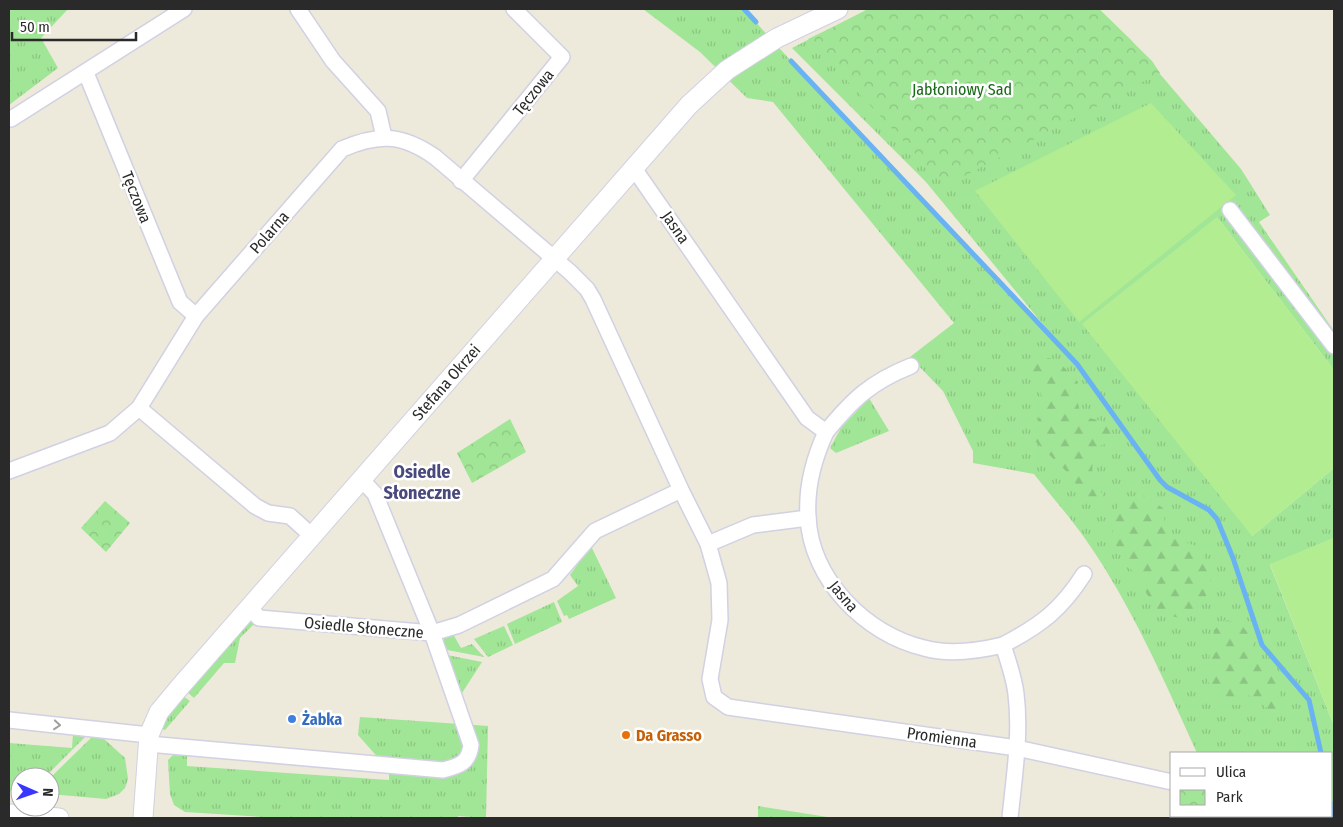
<svg xmlns="http://www.w3.org/2000/svg" width="1343" height="827" viewBox="0 0 1343 827" font-family="'Fira Sans Condensed',sans-serif">
  <defs>
    <pattern id="grass-tufts" width="24" height="20" patternUnits="userSpaceOnUse" patternTransform="scale(1.25)"><rect width="24" height="20" fill="#a1e596"/><path d="M3 7l-1-3M5 7V3M7 7l1-3M15 17l-1-3M17 17v-4M19 17l1-3" fill="none" stroke="#8bc581"/></pattern>
    <pattern id="forest-firs" width="22" height="20" patternUnits="userSpaceOnUse" patternTransform="scale(1.25)"><rect width="22" height="20" fill="#a1e596"/><path d="M5 1l3.5 6h-7zM16 11l3.5 6h-7z" fill="#8bc581"/></pattern>
    <pattern id="park-crowns" width="20" height="18" patternUnits="userSpaceOnUse" patternTransform="scale(1.25)"><rect width="20" height="18" fill="#a1e596"/><path d="M2 6a3 3 0 1 1 6 0M12 15a3 3 0 1 1 6 0" fill="none" stroke="#8bc581"/></pattern>
  </defs>
  <rect width="100%" height="100%" fill="#ede9db"/>
  <g fill="url(#grass-tufts)">
    <polygon points="9,9 68,9 41,38 58,68 9,105"/>
    <path d="M643,9h101l47,52 278,295 -143,-174 -134,-134 76,-39h231l32,31 110,129 29,46 -11,7 75,109v39l-117,-153 35,319 82,-68v70l-64,27 64,161v92h-114l-1,-2h113v-63h-135c-33,-73 -65,-147 -111,-213 -16,-23 -35,-44 -52,-66l-61,-11v-12l-30,-60 -33,-34 44,-34 -181,-221 -26,-4 -47,-46z"/>
    <polygon points="869,398 889,431 836,453 830,448 841,428"/>
    <polygon points="591,546 616,598 569,619 567,615 564,616 557,601 578,586 570,575"/>
    <polygon points="554,602 562,622 515,644 507,624"/>
    <polygon points="251,613 255,623 240,638 235,663 224,663 194,698 186,691"/>
    <polygon points="504,626 513,645 488,657 474,639"/>
    <polygon points="453,634 461,648 472,644 484,657 442,649 444,638"/>
    <polygon points="447,655 482,662 462,693"/>
    <polygon points="183,696 190,701 165,730 162,729 168,714"/>
    <polygon points="360,717 488,726 486,818 458,816 458,818 279,818 185,812 174,805 170,794 168,760 173,755 187,756 187,766 389,780 389,770 358,735"/>
    <polygon points="73,734 86,736 45,777 20,777 20,792 9,791 9,743 72,748"/>
    <polygon points="92,737 103,738 125,758 128,779 125,788 119,794 106,799 50,794 50,778"/>
    <polygon points="758,806 834,818 758,818"/>
  </g>
  <g fill="url(#forest-firs)">
    <path d="M1040,356l17,4 21,22 -3,9 6,25 21,5 9,8 1,13 -13,4c-10,23 -9,27 4,49l-4,7 -14,-5 -18,-25 -35,-34c6,-13 14,-35 7,-50 -8,-16 -10,-7 -9,-28z"/>
    <path d="M1141,494l22,14 3,24 11,8 23,7c16,37 16,49 -20,71l-21,-5 -44,-69 -4,-21 10,-22z"/>
    <path d="M1225,620l15,3 10,13 9,21 14,17 14,38 -10,4c-11,-7 -17,-18 -30,-21l-10,10 -17,-1 -9,-9 -4,-24 7,-41z"/>
  </g>
  <g fill="url(#park-crowns)">
    <polygon points="871,9 1099,9 1152,61 1160,73 951,183 941,181 808,39"/>
    <polygon points="510,419 526,452 472,483 457,453"/>
    <polygon points="105,501 130,523 106,552 81,528"/>
  </g>
  <g fill="#b3ed91">
    <polygon points="1151,103 1236,195 1079,322 975,191"/>
    <polygon points="1217,217 1334,370 1334,468 1252,536 1082,324"/>
    <polygon points="1334,538 1334,726 1270,564"/>
  </g>
  <g fill="none" stroke-linecap="round" stroke-linejoin="round">
    <g stroke="#6ab3f3" stroke-width="5">
      <polyline points="744,9 756,22"/>
      <polyline points="791,61 1077,364 1160,480 1167,487 1209,510 1217,519 1233,558 1262,645 1309,700 1321,753"/>
      <polyline points="1332,804 1334,815"/>
    </g>
    <g stroke="#d1d1e3" stroke-width="18">
      <g id="minor">
        <polyline points="298,9 333,61 378,111 384,137"/>
        <polyline points="86,73 180,302 196,316"/>
        <polyline points="11,119 184,9"/>
        <path d="M633,167l174,251 19,14c-12,26 -20,55 -18,85 3,62 57,117 116,131 25,7 54,3 79,-3 5,16 11,32 13,49 5,41 -2,83 -6,124"/>
        <polyline points="461,181 562,57 514,9"/>
        <polyline points="1230,210 1334,346"/>
        <polyline points="139,408 255,506 268,513 290,516 311,535"/>
        <path d="M826,432c27,-33 45,-50 85,-66"/>
        <path d="M9,471l101,-38 29,-25 57,-92 146,-167c37,-16 60,-15 93,8l135,115 17,17 6,10 88,191 27,54 11,39 1,37 -10,59 4,18 14,10 289,41 155,34"/>
        <polyline points="708,544 753,525 808,518"/>
        <polyline points="249,607 259,618 432,633 459,625 553,579 595,531 681,490"/>
        <path d="M1003,645c38,-20 58,-35 81,-71"/>
        <polyline points="9,720 149,735"/>
        <path d="M148,744l295,26c16,-4 26,-7 28,-25l-39,-112 -57,-139 -13,-14"/>
      </g>
    </g>
    <g stroke="#d1d1e3" stroke-width="21">
      <g id="tertiary">
        <polyline points="9,814 59,818"/>
        <polyline points="143,818 149,735 159,712 179,688 689,105 727,70 777,38 838,9"/>
      </g>
    </g>
    <use href="#minor" stroke="#fff" stroke-width="15"/>
    <use href="#tertiary" stroke="#fff" stroke-width="19"/>
  </g>
  <defs><path id="oneway-chevron" d="M-2-3.5L2.5 0L-2 3.5" fill="none" stroke-width="1.6" stroke-linecap="round" stroke-linejoin="round" transform="scale(1.25)"/></defs>
  <use stroke="#9f9f9f" href="#oneway-chevron" transform="translate(57 725) rotate(5)"/>
  <circle fill="#3f7fe0" stroke="#fff" stroke-width="2" cx="292" cy="719" r="5"/>
  <circle fill="#e8710a" stroke="#fff" stroke-width="2" cx="626" cy="735" r="5"/>
  <g text-anchor="middle" stroke-width="5" stroke-linejoin="round" paint-order="stroke">
    <g font-size="16" fill="#186a17" stroke="#fff">
      <text x="962" y="95">Jabłoniowy Sad</text>
    </g>
    <g font-size="16" fill="#2a2a2a" stroke="#fff">
      <text transform="translate(533 92) rotate(-51)" y="6">Tęczowa</text>
      <text transform="translate(137 197) rotate(68)" y="6">Tęczowa</text>
      <text transform="translate(676 227) rotate(55)" y="6">Jasna</text>
      <text transform="translate(269 232) rotate(-49)" y="6">Polarna</text>
      <text transform="translate(446 382) rotate(-49)" y="6">Stefana Okrzei</text>
      <text transform="translate(844 596) rotate(50)" y="6">Jasna</text>
      <text transform="translate(364 627) rotate(5)" y="6">Osiedle Słoneczne</text>
      <text transform="translate(942 737) rotate(8)" y="6">Promienna</text>
    </g>
    <g font-size="16" font-weight="bold" fill="#366cbe" stroke="#fff" text-anchor="start">
      <text x="302" y="725">Żabka</text>
    </g>
    <g font-size="16" font-weight="bold" fill="#c56008" stroke="#fff" text-anchor="start">
      <text x="636" y="741">Da Grasso</text>
    </g>
    <g font-size="18" font-weight="bold" fill="#4a497c" stroke="#fff">
      <text x="422" y="478">Osiedle<tspan x="422" dy="21">Słoneczne</tspan></text>
    </g>
  </g>
  <rect width="1343" height="827" fill="none" stroke="#2a2a2a" stroke-width="20"/>
  <rect x="1170" y="752" width="162" height="65" fill="#ffffff" stroke="#aaaaaa"/>
  <rect x="1180" y="768" width="25" height="8" fill="#ffffff" stroke="#aaaaaa"/>
  <text x="1216" y="777" font-size="15" fill="#2a2a2a">Ulica</text>
  <rect x="1180" y="790" width="25" height="15" fill="url(#park-crowns)" stroke="#aaaaaa"/>
  <text x="1216" y="802" font-size="15" fill="#2a2a2a">Park</text>
  <g transform="translate(35 792) rotate(92)"><circle r="24" fill="#ffffff" stroke="#aaaaaa"/>
  <path d="M0-4L9 19L0 12L-9 19Z" fill="#3936ff"/>
  <text y="-8" font-size="14" font-weight="bold" text-anchor="middle" fill="#2a2a2a">N</text>
  </g>
  <path d="M12 32v8h124v-8" fill="none" stroke="#2a2a2a" stroke-width="2.5"/>
  <text x="20" y="32" font-size="15" fill="#2a2a2a" stroke="#ffffff" stroke-width="4" paint-order="stroke">50 m</text>
</svg>
